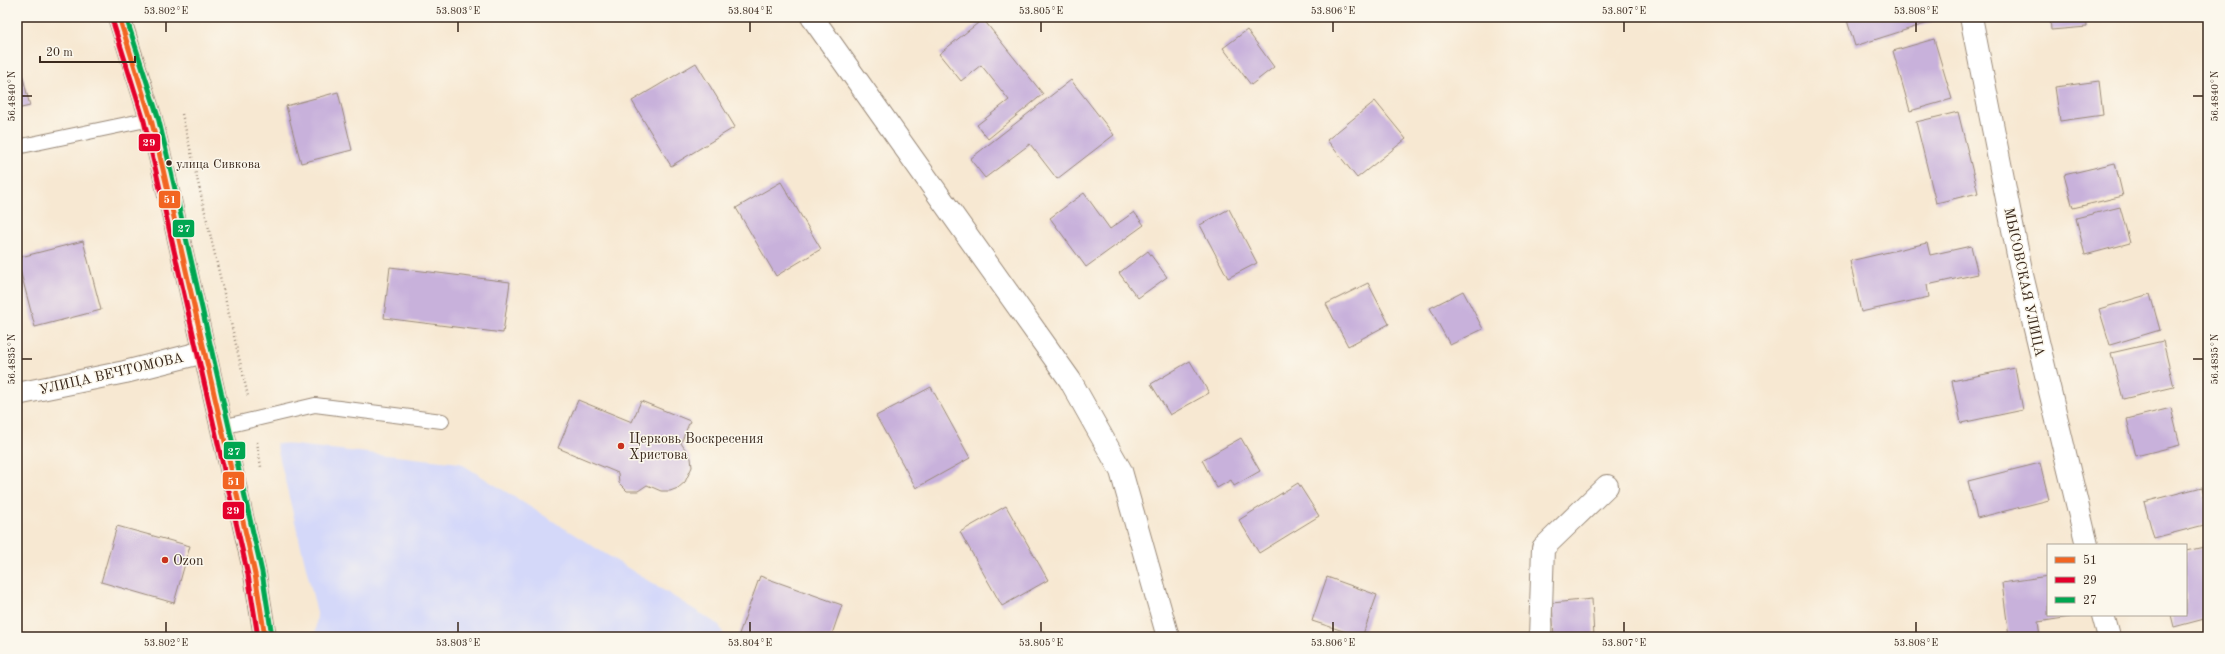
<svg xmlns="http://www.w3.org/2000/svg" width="2225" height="654" viewBox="0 0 2225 654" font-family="'Old Standard TT',serif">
  <rect width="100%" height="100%" fill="#fbf7ec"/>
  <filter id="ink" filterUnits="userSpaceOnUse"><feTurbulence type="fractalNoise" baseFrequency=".025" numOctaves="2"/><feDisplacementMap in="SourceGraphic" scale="8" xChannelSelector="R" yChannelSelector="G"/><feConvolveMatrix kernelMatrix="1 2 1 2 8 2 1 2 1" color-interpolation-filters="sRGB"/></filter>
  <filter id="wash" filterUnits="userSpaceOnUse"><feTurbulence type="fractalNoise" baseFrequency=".012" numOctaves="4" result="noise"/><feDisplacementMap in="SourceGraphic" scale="16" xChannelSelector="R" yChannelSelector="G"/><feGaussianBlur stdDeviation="0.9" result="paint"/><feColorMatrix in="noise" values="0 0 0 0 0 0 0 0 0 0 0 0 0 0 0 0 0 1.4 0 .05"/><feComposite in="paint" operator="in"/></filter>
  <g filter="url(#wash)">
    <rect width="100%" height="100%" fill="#f7e8d2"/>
    <polygon fill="#d4d8f9" points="276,443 460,463 719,625 725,637 315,637 317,613"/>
    <g id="blocks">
      <g fill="#c8b1db">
        <polygon points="1846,17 1933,17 1934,21 1855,46"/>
        <polygon points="2050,17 2086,17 2087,27 2051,30"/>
        <polygon points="983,19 1043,94 988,139 977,125 1009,100 981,65 961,81 939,54"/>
        <polygon points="1247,30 1274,67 1251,85 1223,48"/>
        <polygon points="1934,39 1952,99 1910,111 1893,51"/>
        <polygon points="17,53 30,106 17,109"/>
        <polygon points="696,63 735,127 671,166 632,101"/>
        <polygon points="1071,80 1114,135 1057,179 1030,144 985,178 970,159"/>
        <polygon points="2099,81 2103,115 2060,121 2055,87"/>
        <polygon points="338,92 352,150 301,163 286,106"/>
        <polygon points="1375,101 1406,139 1357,178 1327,140"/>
        <polygon points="1958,112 1978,193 1936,203 1916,122"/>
        <polygon points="2115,163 2123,196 2073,208 2064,175"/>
        <polygon points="781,182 821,249 776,276 736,208"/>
        <polygon points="1084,193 1110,229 1134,212 1144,225 1086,267 1050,218"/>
        <polygon points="2120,207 2130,243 2085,255 2076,218"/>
        <polygon points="1229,209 1257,263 1228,278 1200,225"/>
        <polygon points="83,241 101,310 35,327 17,258"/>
        <polygon points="1927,243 1930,255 1971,246 1978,274 1927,285 1929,297 1861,312 1850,261"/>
        <polygon points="1148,251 1167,277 1138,298 1119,273"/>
        <polygon points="390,267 510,282 503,333 384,318"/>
        <polygon points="1368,283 1389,324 1348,346 1326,304"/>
        <polygon points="1463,291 1483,329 1450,345 1430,308"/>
        <polygon points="2150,294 2160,330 2110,345 2099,309"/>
        <polygon points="2163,341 2174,387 2123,399 2111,353"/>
        <polygon points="1190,361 1209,393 1170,415 1151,384"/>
        <polygon points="2015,368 2023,410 1961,423 1952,381"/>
        <polygon points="931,387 970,458 916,488 876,416"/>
        <polygon points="578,400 632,422 641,401 690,421 681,443 691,458 692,467 685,482 678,488 670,491 661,491 647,485 638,491 627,491 619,483 618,473 558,448"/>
        <polygon points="2171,408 2180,445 2136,456 2127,419"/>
        <polygon points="1241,438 1260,471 1234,486 1231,480 1217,488 1202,460"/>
        <polygon points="2040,463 2049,500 1977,518 1968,481"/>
        <polygon points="1298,483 1319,516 1259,553 1239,520"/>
        <polygon points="2202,487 2208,511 2208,524 2154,538 2144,502"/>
        <polygon points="1006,506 1048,580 1002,606 960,532"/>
        <polygon points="117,526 190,546 174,603 101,582"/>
        <polygon points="2204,547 2208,564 2208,618 2174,627 2171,615 2186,615 2186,551"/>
        <polygon points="760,576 842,605 831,637 747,637 739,634"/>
        <polygon points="2048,576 2048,615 2070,615 2070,617 2038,622 2040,637 2009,637 2002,583"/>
        <polygon points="1327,577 1377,595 1362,637 1312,621"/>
        <polygon points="1592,599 1594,637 1554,637 1552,603"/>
      </g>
    </g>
  </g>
  <g filter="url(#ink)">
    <use href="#blocks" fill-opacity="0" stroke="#998978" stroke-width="1"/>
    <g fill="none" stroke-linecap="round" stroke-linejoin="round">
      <g stroke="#998978" stroke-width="16">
        <g id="lane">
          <polyline points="17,147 151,119"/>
          <polyline points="222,427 315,405 442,421"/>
        </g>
      </g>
      <g stroke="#998978" stroke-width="24">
        <g id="street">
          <polyline points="812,17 1070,380 1121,471 1168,637"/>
          <polyline points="1971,17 2022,275 2087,545"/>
          <polyline points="17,394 125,372 204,352"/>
          <polyline points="2103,615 2109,637"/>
          <polyline points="1540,637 1543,548 1607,486"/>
        </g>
      </g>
      <g stroke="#998978" stroke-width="24">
        <polyline id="secondary" points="119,17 151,119 162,165 255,574 265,637"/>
      </g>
      <g stroke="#998978" stroke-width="2.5" stroke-dasharray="1 3" stroke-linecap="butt">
        <polyline points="182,114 248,396"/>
        <polyline points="257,442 261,467"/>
      </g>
      <use href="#lane" stroke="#fff" stroke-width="14"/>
      <use href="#street" stroke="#fff" stroke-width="22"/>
      <use href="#secondary" stroke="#f9e7c3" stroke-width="22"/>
      <g stroke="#fbf7ec" stroke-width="8">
        <polyline id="bus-1" points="119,17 151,119 162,165 255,574 265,637"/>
      </g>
      <g stroke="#fbf7ec" stroke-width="8">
        <polyline id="bus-2" points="112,19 144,121 155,167 248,575 258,637"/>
      </g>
      <g stroke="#fbf7ec" stroke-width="8">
        <polyline id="bus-3" points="126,17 158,117 169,163 262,572 272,636"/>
      </g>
      <use href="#bus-1" stroke="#f26522" stroke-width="5"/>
      <use href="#bus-2" stroke="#e4002b" stroke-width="5"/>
      <use href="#bus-3" stroke="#00a651" stroke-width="5"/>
    </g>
  </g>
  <path fill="none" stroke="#3b2a1e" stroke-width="1.5" d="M166,22v10M458,22v10M750,22v10M1041,22v10M1333,22v10M1624,22v10M1916,22v10M22,96h10M2193,96h10M22,359h10M2193,359h10M166,622v10M458,622v10M750,622v10M1041,622v10M1333,622v10M1624,622v10M1916,622v10"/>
  <circle fill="#3b2a1e" stroke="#fbf7ec" stroke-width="1.5" cx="169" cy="163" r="3.5"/>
  <g fill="#c8321e" stroke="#fbf7ec" stroke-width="1.5">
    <circle cx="621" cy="446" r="4"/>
    <circle cx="165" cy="560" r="4"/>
  </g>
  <g text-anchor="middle" stroke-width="3" stroke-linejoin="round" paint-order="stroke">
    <g font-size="13" fill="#3b2a1e" stroke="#fbf7ec" text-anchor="start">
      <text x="176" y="168">улица Сивкова</text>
    </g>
    <g font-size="14" fill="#3b2a1e" stroke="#fbf7ec">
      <text transform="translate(2025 282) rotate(78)" y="5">МЫСОВСКАЯ УЛИЦА</text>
      <text transform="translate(111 373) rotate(-13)" y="5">УЛИЦА ВЕЧТОМОВА</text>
    </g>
    <g font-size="14" fill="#3b2a1e" stroke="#fbf7ec" text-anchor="start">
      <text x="629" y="443">Церковь Воскресения<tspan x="629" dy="16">Христова</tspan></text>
      <text x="173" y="565">Ozon</text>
    </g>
  </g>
  <g stroke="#fbf7ec" stroke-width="1.5">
    <rect x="138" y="133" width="23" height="19" rx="4" fill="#e4002b"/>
    <rect x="158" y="190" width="23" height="19" rx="4" fill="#f26522"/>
    <rect x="172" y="219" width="23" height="19" rx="4" fill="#00a651"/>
    <rect x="223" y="441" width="23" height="19" rx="4" fill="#00a651"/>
    <rect x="222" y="471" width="23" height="19" rx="4" fill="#f26522"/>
    <rect x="222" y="501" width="23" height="19" rx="4" fill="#e4002b"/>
  </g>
  <g font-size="11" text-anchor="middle" font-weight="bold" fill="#fff">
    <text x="149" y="146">29</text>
    <text x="170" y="203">51</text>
    <text x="184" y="232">27</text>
    <text x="234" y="455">27</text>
    <text x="234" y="485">51</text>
    <text x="233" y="514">29</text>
  </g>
  <rect width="2225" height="654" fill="none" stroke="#fbf7ec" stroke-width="44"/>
  <rect x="2047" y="544" width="140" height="72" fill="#fbf7ec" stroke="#aea59a"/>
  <rect x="2055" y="557" width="20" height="6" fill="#f26522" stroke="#aea59a"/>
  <text x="2083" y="564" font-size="12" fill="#3b2a1e">51</text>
  <rect x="2055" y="577" width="20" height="6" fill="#e4002b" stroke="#aea59a"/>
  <text x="2083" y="584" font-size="12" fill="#3b2a1e">29</text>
  <rect x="2055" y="597" width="20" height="6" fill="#00a651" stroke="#aea59a"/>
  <text x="2083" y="604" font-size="12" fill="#3b2a1e">27</text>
  <path d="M40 56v6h95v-6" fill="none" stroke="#3b2a1e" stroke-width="2"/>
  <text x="46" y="56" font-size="12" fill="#3b2a1e" stroke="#fbf7ec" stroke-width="3" paint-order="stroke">20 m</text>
  <rect x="22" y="22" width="2181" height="610" fill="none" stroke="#3b2a1e" stroke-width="1.5"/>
  <g font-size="10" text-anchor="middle" fill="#3b2a1e">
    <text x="166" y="14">53.802°E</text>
    <text x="458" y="14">53.803°E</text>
    <text x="750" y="14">53.804°E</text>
    <text x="1041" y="14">53.805°E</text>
    <text x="1333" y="14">53.806°E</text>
    <text x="1624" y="14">53.807°E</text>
    <text x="1916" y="14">53.808°E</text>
    <text transform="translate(11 96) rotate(-90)" y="4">56.4840°N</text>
    <text transform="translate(2214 96) rotate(-90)" y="4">56.4840°N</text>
    <text transform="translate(11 359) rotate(-90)" y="4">56.4835°N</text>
    <text transform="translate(2214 359) rotate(-90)" y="4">56.4835°N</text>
    <text x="166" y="646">53.802°E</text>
    <text x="458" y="646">53.803°E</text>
    <text x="750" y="646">53.804°E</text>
    <text x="1041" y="646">53.805°E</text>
    <text x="1333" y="646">53.806°E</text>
    <text x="1624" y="646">53.807°E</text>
    <text x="1916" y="646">53.808°E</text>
  </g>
</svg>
